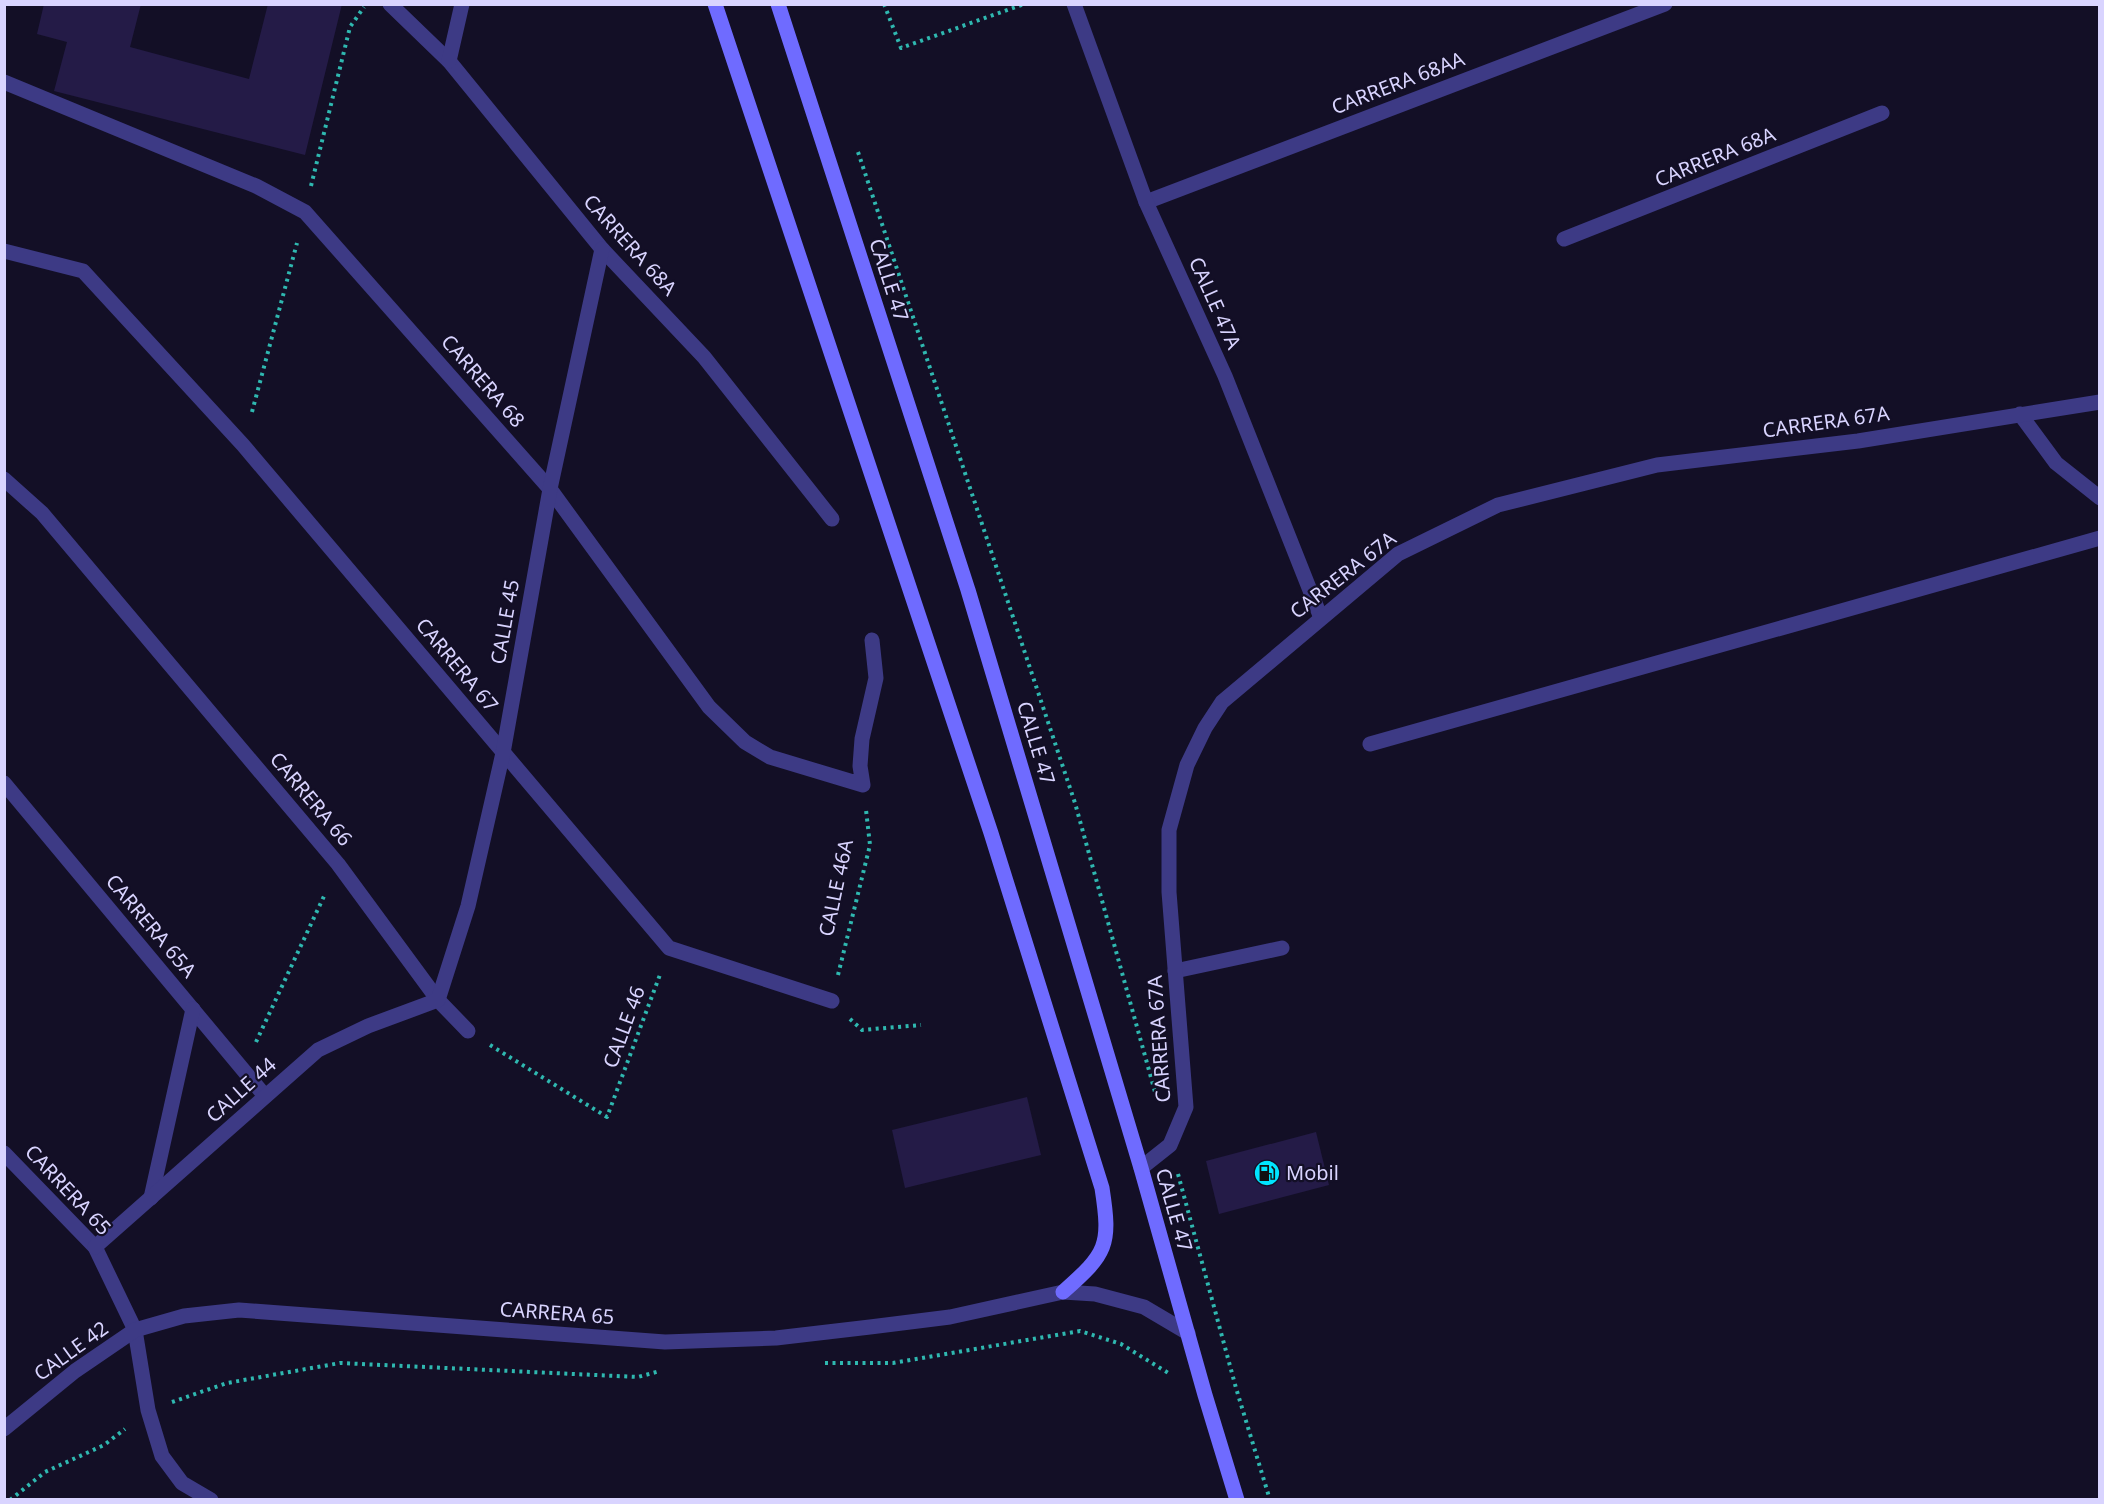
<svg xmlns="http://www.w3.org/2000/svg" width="2104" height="1504" viewBox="0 0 2104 1504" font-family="'Noto Sans',sans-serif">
  <rect width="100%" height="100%" fill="#130f26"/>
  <g fill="#241b47">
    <polygon points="44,4 141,4 130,47 249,79 268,4 342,4 305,155 54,91 67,42 37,34"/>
    <polygon points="1027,1097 1041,1155 905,1188 892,1130"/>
    <polygon points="1316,1132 1329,1185 1219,1214 1206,1161"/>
  </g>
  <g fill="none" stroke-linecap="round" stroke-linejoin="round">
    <g stroke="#2fb8b0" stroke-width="4" stroke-dasharray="3 4.5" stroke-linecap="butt">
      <polyline points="884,4 901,48 1024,4"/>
      <polyline points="858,152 1075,803 1155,1092"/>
      <polyline points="311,186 350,27 364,7"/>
      <polyline points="252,412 297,243"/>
      <polyline points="838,975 870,845 866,810"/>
      <polyline points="850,1019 862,1030 921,1025"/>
      <polyline points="256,1042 325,894"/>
      <polyline points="490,1045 607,1117 661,972"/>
      <polyline points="1178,1174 1236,1388 1270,1500"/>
      <polyline points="825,1363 893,1363 1080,1331 1121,1344 1170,1374"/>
      <polyline points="172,1402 227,1383 340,1363 638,1377 660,1371"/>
      <polyline points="10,1500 45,1472 104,1445 125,1429"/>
    </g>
    <g stroke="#3d3a85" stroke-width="15">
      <polyline points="2020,414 2056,463 2100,498"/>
      <polyline points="1370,744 2100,538"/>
      <polyline points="1175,971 1282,948"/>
    </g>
    <g stroke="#3d3a85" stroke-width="15">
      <polyline points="1146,202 1665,4"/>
      <polyline points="1564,239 1882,113"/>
    </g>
    <g stroke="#3d3a85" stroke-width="15">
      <polyline points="390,4 449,61 602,249 704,357 832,519"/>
      <polyline points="1074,4 1146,202 1225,376 1321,618"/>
      <polyline points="449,61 462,4"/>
      <polyline points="4,82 256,186 305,212 550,489 709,707 745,742 770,757 863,785 860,766 862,739 876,678 872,640"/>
      <polyline points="4,251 83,271 243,445 669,948 832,1001"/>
      <polyline points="4,479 42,513 338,864 438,1000 468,1031"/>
      <polyline points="4,783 265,1096"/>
      <polyline points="4,1153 95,1247 135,1330 148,1410 162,1456 182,1483 211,1500"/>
      <polyline points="1141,1168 1170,1145 1186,1107 1169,892 1169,830 1187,765 1205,728 1222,702 1398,554 1498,505 1657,465 1858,441 2100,402"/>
      <polyline points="151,1198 193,1009"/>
      <polyline points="95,1247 318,1050 368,1026 438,1000 468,906 503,753 550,489 602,249"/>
    </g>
    <polyline stroke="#3d3a85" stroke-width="15" points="4,1429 75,1371 135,1330 184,1316 239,1310 665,1342 776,1338 870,1327 950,1317 1063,1292 1095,1294 1144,1307 1188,1333"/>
    <g stroke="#6f6bff" stroke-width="15">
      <path d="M715,4l276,829 111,355c9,58 5,65 -39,104"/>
      <polyline points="778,4 968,590 1141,1168 1205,1395 1237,1500"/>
    </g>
  </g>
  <defs>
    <g id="fuel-disc" transform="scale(1.35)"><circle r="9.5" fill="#00e5ff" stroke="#130f26"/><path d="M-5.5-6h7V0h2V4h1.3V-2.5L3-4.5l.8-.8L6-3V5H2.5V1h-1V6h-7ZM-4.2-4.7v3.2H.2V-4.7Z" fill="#111"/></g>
  </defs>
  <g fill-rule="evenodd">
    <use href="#fuel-disc" x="1267" y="1173"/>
  </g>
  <g text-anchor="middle" stroke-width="4.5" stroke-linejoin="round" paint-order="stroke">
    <g font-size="20" fill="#d9d4ff" stroke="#130f26">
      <text transform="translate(1398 83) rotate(-21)" y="7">CARRERA 68AA</text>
      <text transform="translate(1715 157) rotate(-22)" y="7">CARRERA 68A</text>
      <text transform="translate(630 245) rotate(48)" y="7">CARRERA 68A</text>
      <text transform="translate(889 280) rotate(72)" y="7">CALLE 47</text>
      <text transform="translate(1215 303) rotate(66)" y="7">CALLE 47A</text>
      <text transform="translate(483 381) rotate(49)" y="7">CARRERA 68</text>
      <text transform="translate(1826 422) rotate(-8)" y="7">CARRERA 67A</text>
      <text transform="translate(1343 575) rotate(-38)" y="7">CARRERA 67A</text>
      <text transform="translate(505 622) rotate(-80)" y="7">CALLE 45</text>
      <text transform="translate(457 665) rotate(50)" y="7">CARRERA 67</text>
      <text transform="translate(1036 743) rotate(73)" y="7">CALLE 47</text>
      <text transform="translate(311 799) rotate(50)" y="7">CARRERA 66</text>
      <text transform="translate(836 888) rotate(-78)" y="7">CALLE 46A</text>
      <text transform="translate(151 926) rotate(50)" y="7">CARRERA 65A</text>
      <text transform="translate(624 1027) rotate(-70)" y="7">CALLE 46</text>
      <text transform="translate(1159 1039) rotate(-94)" y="7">CARRERA 67A</text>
      <text transform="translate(241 1090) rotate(-42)" y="7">CALLE 44</text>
      <text transform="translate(68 1190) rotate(47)" y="7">CARRERA 65</text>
      <text transform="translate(1174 1210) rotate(74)" y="7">CALLE 47</text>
      <text transform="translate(557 1313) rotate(4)" y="7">CARRERA 65</text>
      <text transform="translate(71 1351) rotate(-36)" y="7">CALLE 42</text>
    </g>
    <g font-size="20" fill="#d9d4ff" stroke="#130f26" text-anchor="start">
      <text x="1286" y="1180">Mobil</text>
    </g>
  </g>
  <rect width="2104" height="1504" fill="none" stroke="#d9d4ff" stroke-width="12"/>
</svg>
